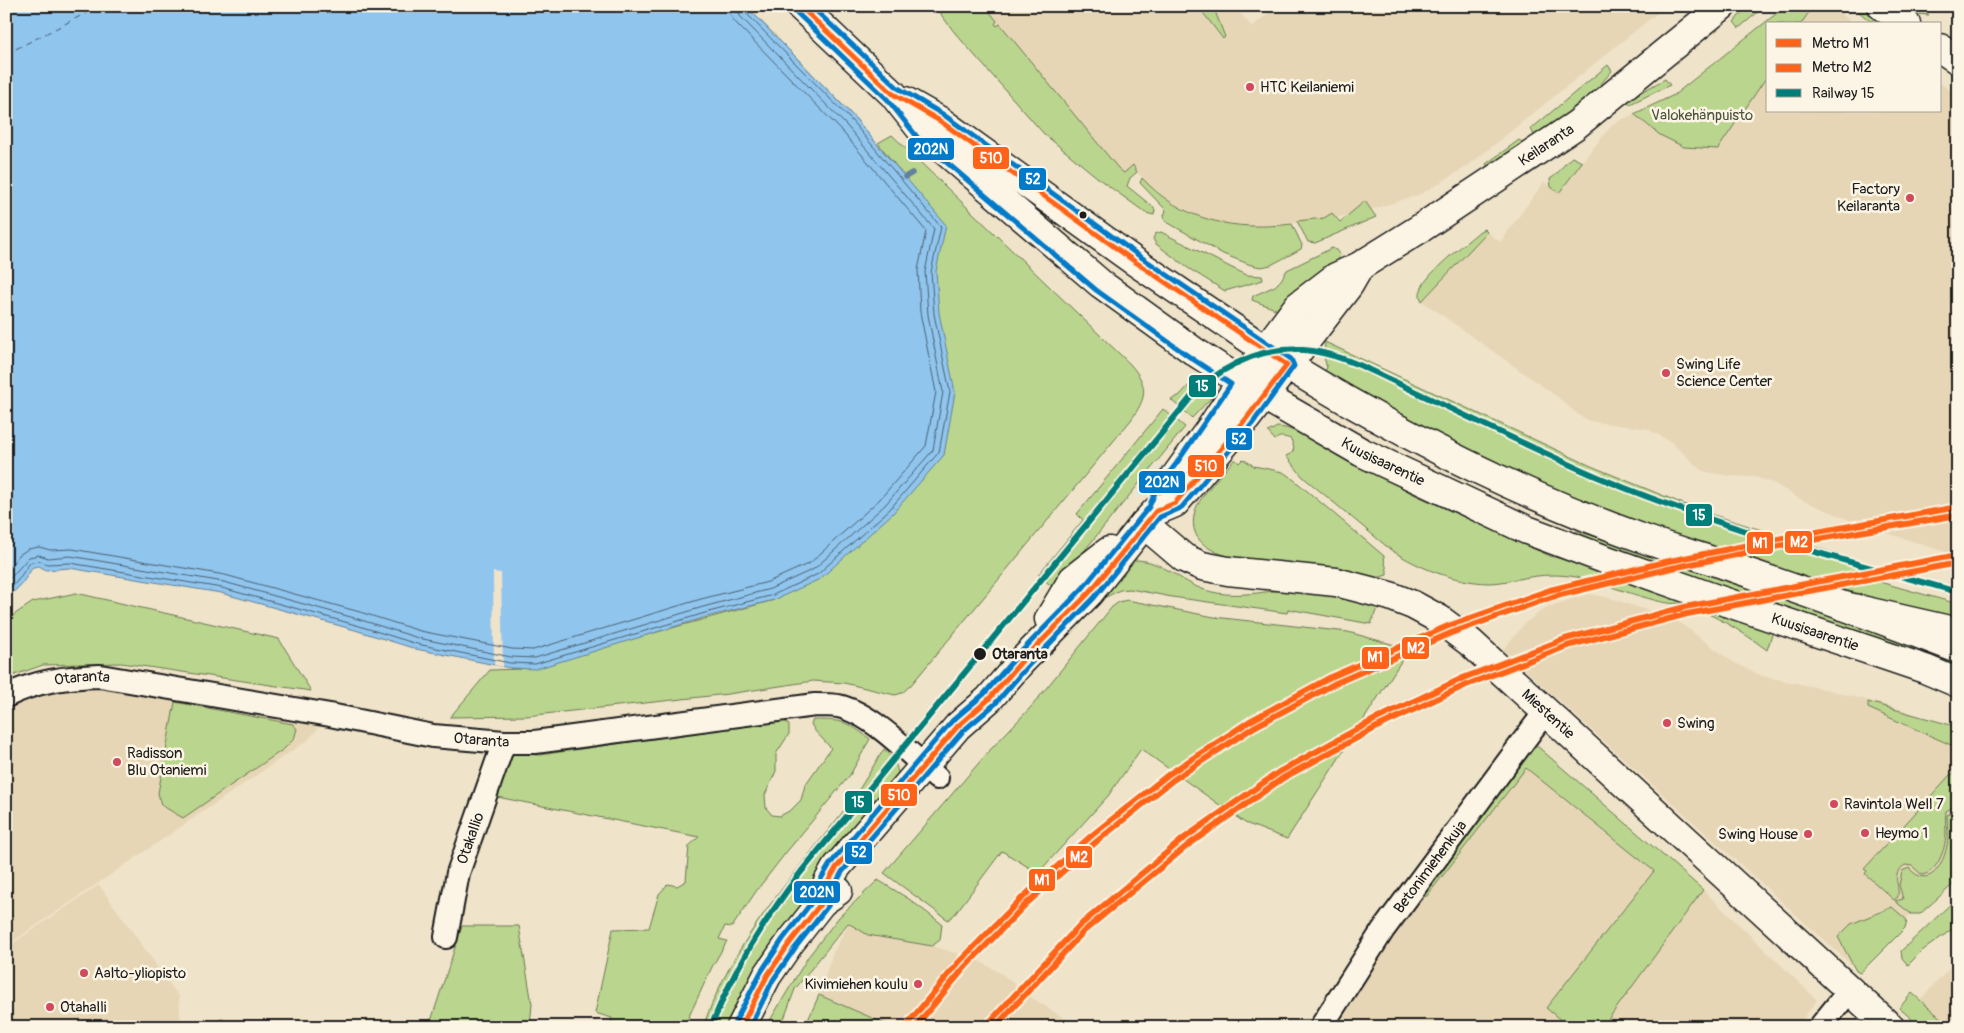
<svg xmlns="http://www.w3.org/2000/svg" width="1964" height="1033" viewBox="0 0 1964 1033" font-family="Pangolin,sans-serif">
  <rect width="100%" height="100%" fill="#efe3c9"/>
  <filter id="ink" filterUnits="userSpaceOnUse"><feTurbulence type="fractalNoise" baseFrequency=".02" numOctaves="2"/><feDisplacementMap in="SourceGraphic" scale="10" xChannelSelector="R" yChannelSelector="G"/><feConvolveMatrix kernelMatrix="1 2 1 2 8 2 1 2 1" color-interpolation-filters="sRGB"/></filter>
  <g filter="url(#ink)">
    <g fill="#e6d6b6">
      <polygon points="978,6 1234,6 1252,27 1277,6 1666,6 1468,166 1421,194 1361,213 1317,221 1253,227 1227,225 1200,217 1174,205 1147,183 1132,167 1119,178"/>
      <polygon points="1787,6 1829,6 1855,24 1768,24 1768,111 1940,111 1940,83 1958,96 1958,556 1859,524 1800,499 1775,484 1755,477 1730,476 1702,471 1671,442 1648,429 1589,421 1577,414 1559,398 1422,301 1487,232 1500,242 1544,182 1559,193 1584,159 1613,124 1674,95 1782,9"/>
      <polygon points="1589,594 1610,598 1676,620 1733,662 1762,676 1829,690 1907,711 1958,734 1958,870 1854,967 1503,650 1525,623 1547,607"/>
      <polygon points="58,679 330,715 308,740 6,946 6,696"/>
      <polygon points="1537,746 1703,890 1817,1000 1797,1027 1331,1027 1382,956 1414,906"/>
      <polygon points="99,885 179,997 181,1027 6,1027 6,948"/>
      <polygon points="849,923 869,935 932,946 976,959 1002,974 1026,994 1078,1027 805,1027 819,995 832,955"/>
      <polygon points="1958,959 1958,1027 1921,1027 1907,1014"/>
    </g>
    <g fill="#bad58d" stroke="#6b7854">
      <path d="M746,6l108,111 49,58 -25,-32 14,-8 238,229c19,22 17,33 1,56l-220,265 -9,8 -7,2 -51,-12 -31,-2 -85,13 -202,22 -76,1 40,-47 31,-1 -11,-1 140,-34 124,-34 11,-21z"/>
      <polygon points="938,6 985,6 997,21 995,24 997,26 1000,24 1118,168 1124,173 1133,165 1137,172 1130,178 1127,186 1153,207 1155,210 1154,215 1146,213 1103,182 1044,134 955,33 942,16"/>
      <polygon points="1198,6 1213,6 1225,37 1223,39"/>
      <polygon points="1747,6 1765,6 1739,28 1734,22"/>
      <polygon points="1787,6 1813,6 1801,24 1768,24 1768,75 1718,149 1684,147 1660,135 1634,114 1674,95 1782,9"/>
      <polygon points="1852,6 1865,6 1877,14 1871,22"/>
      <polygon points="1901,6 1916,6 1929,15 1915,14"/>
      <polygon points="1608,65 1612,71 1577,111 1535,137 1531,129"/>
      <polygon points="1665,79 1670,85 1630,104 1625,101"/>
      <polygon points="1519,140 1525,144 1491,171 1486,164"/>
      <path d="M1572,157l10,5 -23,31 -8,-6 -1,-8c10,-6 13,-15 22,-22z"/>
      <path d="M1142,178c41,44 93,53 150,46l10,21 -1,4 -30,16 -10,2 -10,-2 -28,-11 -58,-33 -1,-5 2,-6 -26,-27z"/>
      <polygon points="1365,201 1376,217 1315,243 1308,242 1297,221 1324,218 1332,213 1340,222"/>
      <path d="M1484,229l3,3 -65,69c-2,-4 -3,-7 -1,-11 4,-16 45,-47 59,-59z"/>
      <polygon points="1161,232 1234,269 1247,275 1262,276 1263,280 1225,291 1188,268 1156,244 1153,239 1155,234"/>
      <polygon points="1332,248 1336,250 1340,255 1338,260 1278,310 1252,300 1253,296 1275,286 1281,280 1287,270"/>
      <polygon points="1325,342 1591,466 1698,510 1866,563 1862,577 1958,604 1958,622 1776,570 1633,522 1509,471 1335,383 1332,374 1328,375 1325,370 1327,368 1324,357"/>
      <polygon points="1191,383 1211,398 1192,418 1171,400 1180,395"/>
      <polygon points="1163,409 1185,427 1054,588 1038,575 1083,520 1077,514"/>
      <path d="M1277,427l9,1 43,16 82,49 139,63 50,13 174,60 -7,21c-27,-20 -57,-39 -90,-47 -11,4 -72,-19 -88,-23 -17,-5 -35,-6 -52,-4 -17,2 -33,7 -49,7 -34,-1 -69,-15 -97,-33l-88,-73 -17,-21 6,-3 2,-5 -3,-9c-7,-2 -11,-4 -16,1l-7,-8z"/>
      <path d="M1235,459l4,4 4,-4 11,7 29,6 10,7 91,77c0,8 4,12 3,19l-10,3 -90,-16c-15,4 -24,1 -38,-1 -27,-5 -64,-14 -54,-50 5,-16 28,-38 40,-52z"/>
      <polygon points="1576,531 1645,551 1958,658 1958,671 1574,537"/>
      <path d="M1135,560c28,0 45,22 70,30 34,11 68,-2 103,-2 19,0 52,11 71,15l-8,21 -83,-15 -1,4 -115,-16 -42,-8 -10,1 -14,7 -5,-3 26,-30z"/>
      <polygon points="76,593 279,639 311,691 121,663 43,665 6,678 6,620 33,602"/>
      <polygon points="1127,600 1214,617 1348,632 1409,649 1287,839 1245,823 1141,749 1108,796 1038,873 1002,851 955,914 948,920 884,873 990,750 1031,707 1112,607 1119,602"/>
      <polygon points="175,702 293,724 297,729 294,739 284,749 183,818 161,805 158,793"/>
      <polygon points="1868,702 1958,727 1958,738 1955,743 1951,745 1868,708"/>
      <path d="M783,720l6,5v9l-13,20v17l-11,24 1,13 6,7 8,1 11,-6 10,-10 4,-15 26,-37 -16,-17 -4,-7 2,-4c31,0 33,1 57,19l-20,36 -66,80 -27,35 -25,37 -7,-1 -6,13 8,2 -15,26 -28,60h-74l2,-9 -17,-5 18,-84 36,-1 10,-34 9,-10 9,2 9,-5 3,-35 10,-9 -207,-41 15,-43 32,2z"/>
      <polygon points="1537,746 1703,890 1604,1025 1600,1027 1569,1027 1546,1008 1654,871 1526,768 1427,896 1422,897 1424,891 1520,759"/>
      <path d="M884,749c11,10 15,19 14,33l-170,245h-25c30,-87 91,-152 146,-223 13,-17 23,-37 35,-55z"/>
      <path d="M1958,772v38l-6,-2 -6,3c-1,8 0,16 0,25 -1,14 -9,37 -24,39l-10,-9 -7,-1c-15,10 -5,18 -7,32l-4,3 -29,-26 2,-3 -3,-2 86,-94z"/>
      <path d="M1955,811l3,3v66l-38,34h-9l-16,-13 8,-2 -4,-14 3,-14 7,-3c23,26 39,-12 39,-33 0,-6 -1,-13 -1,-20z"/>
      <polygon points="878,880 909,899 942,924 940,940 932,946 868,935 848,923 795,989 781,1027 766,1027 808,957 839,917"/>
      <polygon points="1958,897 1958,925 1922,951 1908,965 1902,958 1901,951"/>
      <polygon points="1892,907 1907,920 1905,928 1860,973 1856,971 1838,937 1851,924"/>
      <polygon points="462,926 519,926 532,1004 530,1027 429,1027"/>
      <polygon points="1912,993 1951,1027 1920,1026 1899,1008"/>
      <polygon points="819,995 886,1024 885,1027 805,1027"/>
      <polygon points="222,1019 236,1027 198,1027"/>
    </g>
    <path fill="#90c5ee" stroke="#62819a" d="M6,6h740l108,111 92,108 -10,46 3,42 16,79 -11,63 -51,58 -73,66 -46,21 -68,17 -170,52 -26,-1 -94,-19 -61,-19 -134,-37 -152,-25 -23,2 -7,-4 -6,1c-7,10 -14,25 -27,28z"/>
    <polygon fill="#efe3c9" points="493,572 501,573 503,667 494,665"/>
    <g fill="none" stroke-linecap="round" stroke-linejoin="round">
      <g stroke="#4a6070" stroke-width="1">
        <polyline points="6,572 19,555 28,549 39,547 50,550 72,549 225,575 360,612 420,631 512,649 533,650 701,599 768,582 810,563 880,499 926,446 936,392 920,312 918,270 926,231 841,130 734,21 730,14 729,6"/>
        <polyline points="6,583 29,557 39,555 48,558 70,556 224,582 358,619 418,638 511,657 535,658 703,607 770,589 814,569 885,505 933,450 943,392 928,315 925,272 934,229 846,125 740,16 737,6"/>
        <path d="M6,589c12,-3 17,-19 25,-27l9,-1 7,3 23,-1 152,25 134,37 61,19 93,19 25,1 170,-51 68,-18 45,-21 72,-65 49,-57 11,-60 -16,-78 -3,-42 10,-45 -90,-107 -106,-108 -2,-6"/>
      </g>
      <polyline stroke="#62819a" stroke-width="5.5" points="905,177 912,173"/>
      <polyline stroke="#455766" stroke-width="1" stroke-dasharray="6 5" stroke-linecap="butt" points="6,54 100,6"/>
      <g stroke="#1c1c1c" stroke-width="26">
        <g id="street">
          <path id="s1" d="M6,696c30,-15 60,-19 94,-20l230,39 103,21 71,6h31l280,-37c8,0 16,0 23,1 34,7 74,50 99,72"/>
          <path id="s2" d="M446,937l12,-64 46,-131"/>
          <path id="s3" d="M1321,1027l62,-97 162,-218"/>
          <polyline points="1820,1027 1849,991"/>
        </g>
      </g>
      <g stroke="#1c1c1c" stroke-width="31">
        <g id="secondary">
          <polyline points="800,6 893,94 923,132 1101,284 1195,352 1256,391"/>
          <polyline points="1882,6 1906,24"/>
          <polyline points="1940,48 1958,60"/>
          <polyline points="905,101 940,121 1134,261 1279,359"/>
          <path id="s4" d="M1172,481l40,-55 29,-44 57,-76 38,-29 24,-11 61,-38 155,-103 146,-119"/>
          <path id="s5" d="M1144,524l40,34 18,8 26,5 108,11 54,14 23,9 26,14 32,24 419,384"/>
          <polyline points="1049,619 1073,579 1109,551"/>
          <polyline points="822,902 828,882 836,868 958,726 989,699 1021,662 1089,593 1144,524 1156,511 1175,503 1186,490 1246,419 1349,285 1360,266"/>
          <polyline points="741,1027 767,976 789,944 822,902 838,891"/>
        </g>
      </g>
      <g stroke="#1c1c1c" stroke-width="31">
        <g id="primary">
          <path d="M1287,365c114,70 234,130 360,175 29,10 58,18 87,28 75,25 150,52 224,81"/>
          <path id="s6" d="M1264,396l97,56 166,78 77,29 113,40 208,70 33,14"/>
        </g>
      </g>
      <g stroke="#1c1c1c" stroke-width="31">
        <polyline id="highway" points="1844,606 1958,632"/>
      </g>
      <use href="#street" stroke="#fcf5e5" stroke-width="22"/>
      <use href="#secondary" stroke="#fcf5e5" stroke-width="28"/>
      <use href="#primary" stroke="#fcf5e5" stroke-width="28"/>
      <use href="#highway" stroke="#fcf5e5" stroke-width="28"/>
      <g stroke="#fcf5e5" stroke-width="9">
        <polyline id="bus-1" points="741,1027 767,976 789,944 822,902 828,882 836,868 958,726 989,699 1021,662 1089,593 1156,511 1175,503 1246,419 1287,365 1134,261 940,121 893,94 800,6"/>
      </g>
      <g stroke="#fcf5e5" stroke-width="9">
        <polyline id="bus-2" points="750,1027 773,980 795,948 828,906 835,885 842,872 963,731 995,704 1027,667 1094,598 1160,517 1181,508 1252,424 1294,366 1291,359 1138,255 944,115 898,88 811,6"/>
      </g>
      <g stroke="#fcf5e5" stroke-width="9">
        <polyline id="bus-3" points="734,1024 761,972 783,939 815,898 821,879 830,864 952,721 984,694 1016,657 1083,588 1149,507 1157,488 1176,464 1231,384 1191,358 1096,290 918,138 887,99 795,11"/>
      </g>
      <use href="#bus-1" stroke="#ff6319" stroke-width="5"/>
      <use href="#bus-2" stroke="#007ac9" stroke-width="5"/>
      <use href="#bus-3" stroke="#007ac9" stroke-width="5"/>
      <g stroke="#fcf5e5" stroke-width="10">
        <path id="rail-1" d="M711,1027c22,-57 53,-107 90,-155l396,-482c34,-29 71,-46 116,-39 37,6 73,27 107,43 59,28 118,57 178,83 116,49 239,82 360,115"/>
      </g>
      <use href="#rail-1" stroke="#007e79" stroke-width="6"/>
      <g stroke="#fcf5e5" stroke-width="10">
        <g id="metro-1">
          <polyline points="905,1027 959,962 1021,899 1091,836 1169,774 1250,721 1333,676 1448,626 1550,590 1665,562 1783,538 1958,507"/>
          <polyline points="985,1027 1079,926 1183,839 1279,772 1374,720 1463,678 1565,639 1685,607 1958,555"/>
        </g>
      </g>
      <g stroke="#fcf5e5" stroke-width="10">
        <g id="metro-2">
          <polyline points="915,1027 965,967 1026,904 1096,842 1173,780 1254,727 1336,683 1451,633 1552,597 1667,569 1784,545 1958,515"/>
          <polyline points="995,1027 1084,931 1188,845 1283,778 1377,727 1466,685 1567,646 1687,614 1958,563"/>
        </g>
      </g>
      <use href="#metro-1" stroke="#ff6319" stroke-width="6"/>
      <use href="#metro-2" stroke="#ff6319" stroke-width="6"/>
    </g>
  </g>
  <g fill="#d1495b" stroke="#fcf5e5" stroke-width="2">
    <circle cx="1250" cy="87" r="5"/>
    <circle cx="1910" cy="198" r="5"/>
    <circle cx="1666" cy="373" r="5"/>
    <circle cx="1667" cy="723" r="5"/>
    <circle cx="117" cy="762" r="5"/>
    <circle cx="1834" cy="804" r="5"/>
    <circle cx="1865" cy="833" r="5"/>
    <circle cx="1808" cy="834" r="5"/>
    <circle cx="84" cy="973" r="5"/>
    <circle cx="918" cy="984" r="5"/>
    <circle cx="50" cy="1007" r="5"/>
  </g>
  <g fill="#1c1c1c" stroke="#fcf5e5" stroke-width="2">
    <circle cx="1083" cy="215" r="4.5"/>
    <circle cx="980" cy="654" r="7"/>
  </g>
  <g text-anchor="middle" stroke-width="5" stroke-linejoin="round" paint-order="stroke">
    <g font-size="15" fill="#1c1c1c" stroke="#fcf5e5" text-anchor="start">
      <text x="1260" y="92">HTC Keilaniemi</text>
      <text x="1900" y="194" text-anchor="end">Factory<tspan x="1900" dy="17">Keilaranta</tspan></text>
      <text x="1676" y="369">Swing Life<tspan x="1676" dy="17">Science Center</tspan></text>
      <text x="1677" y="728">Swing</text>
      <text x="127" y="758">Radisson<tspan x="127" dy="17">Blu Otaniemi</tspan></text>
      <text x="1844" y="809">Ravintola Well 7</text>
      <text x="1875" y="838">Heymo 1</text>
      <text x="1798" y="839" text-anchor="end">Swing House</text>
      <text x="94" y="978">Aalto-yliopisto</text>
      <text x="908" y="989" text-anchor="end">Kivimiehen koulu</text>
      <text x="60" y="1012">Otahalli</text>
    </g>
    <g font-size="15" fill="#4b543e" stroke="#fcf5e5">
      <text x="1702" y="120">Valokehänpuisto</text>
    </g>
    <g font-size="15" fill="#1c1c1c" stroke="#fcf5e5">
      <text dy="5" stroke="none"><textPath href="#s4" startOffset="512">Keilaranta</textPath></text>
      <text dy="5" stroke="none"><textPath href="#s6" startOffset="136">Kuusisaarentie</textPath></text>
      <text dy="5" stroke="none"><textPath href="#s6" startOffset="601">Kuusisaarentie</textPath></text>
      <text dy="5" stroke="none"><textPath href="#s1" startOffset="79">Otaranta</textPath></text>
      <text dy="5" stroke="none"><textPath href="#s5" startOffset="462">Miestentie</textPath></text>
      <text dy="5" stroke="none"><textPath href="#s1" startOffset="484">Otaranta</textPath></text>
      <text dy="5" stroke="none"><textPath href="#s2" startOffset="102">Otakallio</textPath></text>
      <text dy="5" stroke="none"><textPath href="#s3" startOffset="194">Betonimiehenkuja</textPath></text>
    </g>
    <g font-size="15" font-weight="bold" fill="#1c1c1c" stroke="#fcf5e5" text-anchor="start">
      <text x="992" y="659">Otaranta</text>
    </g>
  </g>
  <g stroke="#fcf5e5" stroke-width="2">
    <rect x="907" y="137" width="48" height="24" rx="5" fill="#007ac9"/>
    <rect x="972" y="146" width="38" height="24" rx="5" fill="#ff6319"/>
    <rect x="1018" y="167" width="29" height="24" rx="5" fill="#007ac9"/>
    <rect x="1188" y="374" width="29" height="24" rx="5" fill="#007e79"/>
    <rect x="1225" y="427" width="28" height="24" rx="5" fill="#007ac9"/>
    <rect x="1187" y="454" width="38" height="24" rx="5" fill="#ff6319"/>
    <rect x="1138" y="470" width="48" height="24" rx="5" fill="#007ac9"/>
    <rect x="1685" y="503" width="28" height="24" rx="5" fill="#007e79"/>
    <rect x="1784" y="530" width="29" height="24" rx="5" fill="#ff6319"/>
    <rect x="1746" y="531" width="28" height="24" rx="5" fill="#ff6319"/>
    <rect x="1401" y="636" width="29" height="24" rx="5" fill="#ff6319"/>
    <rect x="1361" y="646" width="29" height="24" rx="5" fill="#ff6319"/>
    <rect x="880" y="783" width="38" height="24" rx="5" fill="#ff6319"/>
    <rect x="844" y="790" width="29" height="24" rx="5" fill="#007e79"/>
    <rect x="844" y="841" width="29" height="24" rx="5" fill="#007ac9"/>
    <rect x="1065" y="845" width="28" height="24" rx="5" fill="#ff6319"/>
    <rect x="1028" y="868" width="28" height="24" rx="5" fill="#ff6319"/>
    <rect x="793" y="880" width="48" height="24" rx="5" fill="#007ac9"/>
  </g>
  <g font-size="14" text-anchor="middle" font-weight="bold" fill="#fff">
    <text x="931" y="154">202N</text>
    <text x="991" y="163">510</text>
    <text x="1033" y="184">52</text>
    <text x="1202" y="391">15</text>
    <text x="1239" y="444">52</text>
    <text x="1206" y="471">510</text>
    <text x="1162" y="487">202N</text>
    <text x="1699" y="520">15</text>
    <text x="1799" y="547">M2</text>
    <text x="1760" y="548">M1</text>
    <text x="1416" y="653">M2</text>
    <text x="1375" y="662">M1</text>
    <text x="899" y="800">510</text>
    <text x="858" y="807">15</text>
    <text x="859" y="857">52</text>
    <text x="1079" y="862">M2</text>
    <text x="1042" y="885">M1</text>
    <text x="817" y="897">202N</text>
  </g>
  <rect width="1964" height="1033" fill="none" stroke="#fcf5e5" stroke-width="25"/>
  <rect x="12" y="12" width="1939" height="1008" fill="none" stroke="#1c1c1c" stroke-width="2" filter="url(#ink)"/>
  <rect x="1766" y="22" width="175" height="90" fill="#fcf5e5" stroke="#a29e95"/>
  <rect x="1776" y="39" width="25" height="8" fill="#ff6319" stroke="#a29e95"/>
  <text x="1812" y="48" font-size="15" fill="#1c1c1c">Metro M1</text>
  <rect x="1776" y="64" width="25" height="8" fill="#ff6319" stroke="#a29e95"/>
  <text x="1812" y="72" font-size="15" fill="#1c1c1c">Metro M2</text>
  <rect x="1776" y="89" width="25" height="8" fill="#007e79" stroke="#a29e95"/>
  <text x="1812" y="98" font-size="15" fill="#1c1c1c">Railway 15</text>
</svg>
